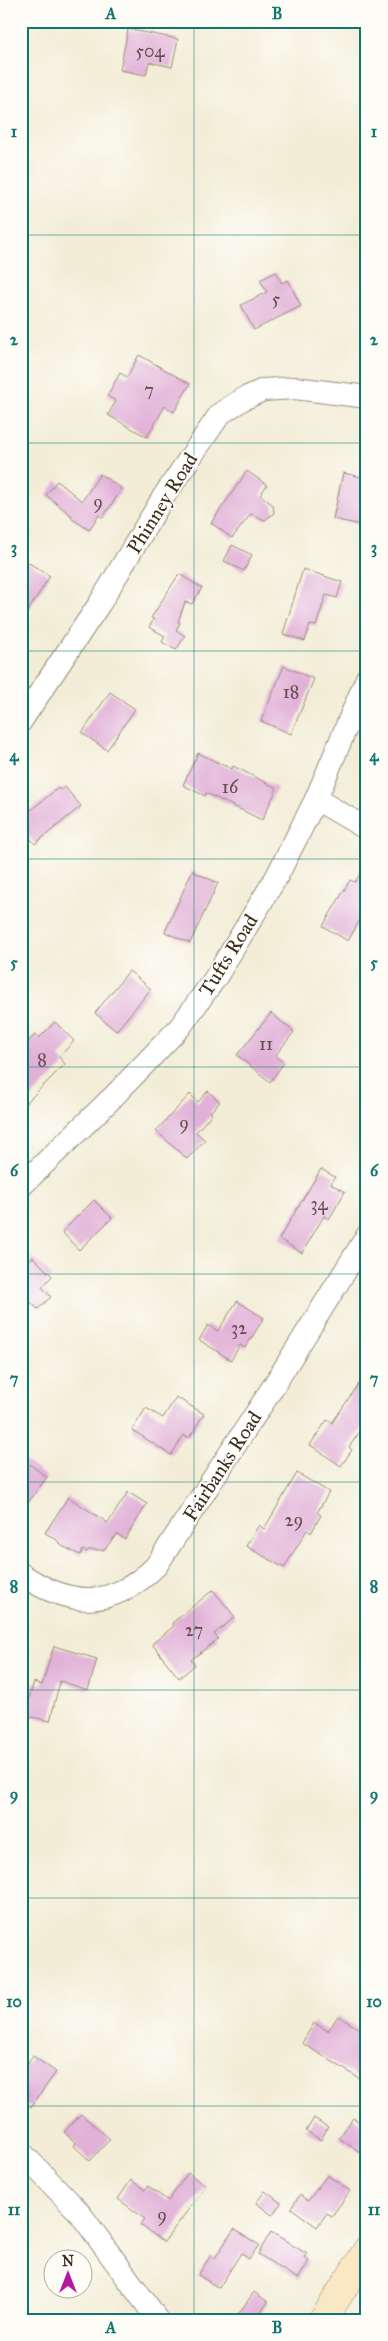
<svg xmlns="http://www.w3.org/2000/svg" width="388" height="2341" viewBox="0 0 388 2341" font-family="'IM FELL Great Primer',serif">
  <rect width="100%" height="100%" fill="#fdfcf7"/>
  <filter id="ink" filterUnits="userSpaceOnUse"><feTurbulence type="fractalNoise" baseFrequency=".02" numOctaves="2"/><feDisplacementMap in="SourceGraphic" scale="10" xChannelSelector="R" yChannelSelector="G"/><feConvolveMatrix kernelMatrix="1 2 1 2 8 2 1 2 1" color-interpolation-filters="sRGB"/></filter>
  <filter id="wash" filterUnits="userSpaceOnUse"><feTurbulence type="fractalNoise" baseFrequency=".0096" numOctaves="4" result="noise"/><feDisplacementMap in="SourceGraphic" scale="20" xChannelSelector="R" yChannelSelector="G"/><feGaussianBlur stdDeviation="1.12" result="paint"/><feColorMatrix in="noise" values="0 0 0 0 0 0 0 0 0 0 0 0 0 0 0 0 0 1.4 0 .05"/><feComposite in="paint" operator="in"/></filter>
  <g filter="url(#wash)">
    <rect width="100%" height="100%" fill="#f3edd7"/>
    <g id="blocks">
      <g fill="#e1b1d8">
        <polygon points="128,29 178,39 172,67 149,62 146,75 120,70"/>
        <polygon points="276,272 282,283 288,280 301,306 254,330 241,305 267,292 260,280"/>
        <polygon points="139,355 190,384 174,412 165,406 147,437 108,415 116,401 107,396 120,373 127,377"/>
        <polygon points="247,471 267,485 260,495 273,505 274,513 265,520 251,514 232,538 211,523"/>
        <polygon points="343,473 367,478 367,497 361,525 333,519"/>
        <polygon points="100,474 122,489 103,517 99,515 89,530 71,518 72,516 46,495 57,481 82,501"/>
        <polygon points="232,545 252,555 244,571 224,561"/>
        <polygon points="21,558 50,576 21,622"/>
        <polygon points="303,569 342,582 337,598 326,595 316,626 310,625 305,641 283,634"/>
        <polygon points="179,574 202,588 192,604 185,602 178,622 180,623 176,630 185,636 176,650 162,642 165,636 149,627 154,619 151,618"/>
        <polygon points="284,666 314,679 291,734 261,721"/>
        <polygon points="110,692 135,709 107,750 82,733"/>
        <polygon points="198,753 232,769 233,766 277,788 262,820 206,793 205,796 183,785"/>
        <polygon points="65,787 81,806 35,844 21,828 21,818 58,788 61,790"/>
        <polygon points="367,863 367,925 360,920 348,941 323,926 350,880 355,882"/>
        <polygon points="192,871 218,883 190,943 165,932"/>
        <polygon points="129,971 151,989 116,1031 95,1013"/>
        <polygon points="271,1013 294,1032 275,1056 284,1063 270,1082 237,1055"/>
        <polygon points="55,1022 74,1041 59,1057 65,1064 21,1108 21,1048 36,1034 39,1038"/>
        <polygon points="208,1091 220,1102 210,1112 212,1114 196,1132 205,1140 187,1159 156,1131 190,1094 198,1102"/>
        <polygon points="321,1169 335,1177 331,1184 345,1192 329,1219 324,1216 302,1253 279,1239"/>
        <polygon points="94,1200 112,1218 79,1250 62,1232"/>
        <polygon points="33,1257 52,1276 42,1287 51,1297 38,1309 21,1293 21,1268"/>
        <polygon points="237,1301 264,1318 245,1348 240,1345 231,1360 199,1340 208,1325 218,1331"/>
        <polygon points="367,1372 367,1421 349,1447 352,1450 341,1466 310,1445 327,1420 332,1423"/>
        <polygon points="176,1397 204,1414 189,1438 184,1435 171,1455 132,1430 146,1408 163,1418"/>
        <polygon points="21,1458 47,1477 21,1512"/>
        <polygon points="297,1473 329,1492 317,1513 321,1515 311,1533 307,1530 284,1568 246,1546 259,1525 264,1529"/>
        <polygon points="128,1492 147,1504 125,1539 117,1534 104,1550 88,1550 87,1552 83,1550 80,1555 62,1546 56,1539 45,1533 68,1497 108,1523"/>
        <polygon points="213,1590 235,1617 214,1634 218,1639 191,1660 195,1665 179,1678 152,1644 174,1626 172,1623"/>
        <polygon points="54,1646 97,1659 88,1690 60,1681 50,1721 24,1715 34,1682 42,1685"/>
        <polygon points="338,2016 367,2034 360,2048 367,2053 367,2083 302,2043 314,2023 328,2031"/>
        <polygon points="33,2056 56,2072 31,2107 21,2100 21,2061 27,2065"/>
        <polygon points="81,2114 110,2139 90,2161 74,2146 76,2143 64,2132"/>
        <polygon points="314,2118 328,2127 321,2140 306,2131"/>
        <polygon points="353,2118 367,2127 367,2157 339,2138"/>
        <polygon points="188,2173 206,2186 164,2242 140,2225 145,2219 118,2199 131,2180 145,2190 148,2186 168,2201"/>
        <polygon points="327,2175 350,2191 332,2216 327,2213 317,2227 291,2208 300,2195 308,2201"/>
        <polygon points="265,2191 281,2203 272,2215 256,2203"/>
        <polygon points="234,2229 259,2245 249,2259 241,2253 219,2288 198,2275 211,2255 215,2258"/>
        <polygon points="271,2232 307,2254 305,2258 309,2261 298,2279 258,2254"/>
        <polygon points="254,2292 268,2302 255,2320 234,2320"/>
      </g>
    </g>
  </g>
  <g filter="url(#ink)">
    <use href="#blocks" fill-opacity="0" stroke="#978c7a" stroke-width="1"/>
    <g fill="none" stroke-linecap="round" stroke-linejoin="round">
      <g stroke="#978c7a" stroke-width="24">
        <g id="minor">
          <polyline points="21,721 100,603 164,496 220,414 243,399 263,390 295,388 367,397"/>
          <polyline points="316,799 367,829"/>
          <polyline points="21,1186 112,1098 180,1027 216,977 277,876 316,799 367,678"/>
          <path d="M21,1574c50,34 91,35 135,-8l110,-168 101,-162"/>
          <polyline points="21,2152 79,2212 158,2320"/>
        </g>
      </g>
      <g stroke="#978c7a" stroke-width="29">
        <polyline id="secondary" points="323,2320 367,2250"/>
      </g>
      <use href="#minor" stroke="#fff" stroke-width="22"/>
      <use href="#secondary" stroke="#fae7c3" stroke-width="28"/>
    </g>
  </g>
  <path fill="none" stroke="#0f766e" stroke-width="1" stroke-opacity="0.55" d="M194,21v2299M21,235h346M21,443h346M21,651h346M21,859h346M21,1067h346M21,1274h346M21,1482h346M21,1690h346M21,1898h346M21,2106h346"/>
  <g text-anchor="middle" stroke-width="4" stroke-linejoin="round" paint-order="stroke">
    <g font-size="18" fill="#644c4c">
      <text x="150" y="57">504</text>
      <text x="276" y="305">5</text>
      <text x="149" y="396">7</text>
      <text x="98" y="508">9</text>
      <text x="291" y="698">18</text>
      <text x="230" y="793">16</text>
      <text x="266" y="1050">11</text>
      <text x="42" y="1066">8</text>
      <text x="184" y="1129">9</text>
      <text x="319" y="1210">34</text>
      <text x="239" y="1334">32</text>
      <text x="294" y="1526">29</text>
      <text x="194" y="1636">27</text>
      <text x="162" y="2221">9</text>
    </g>
    <g font-size="20" fill="#3b2a1e" stroke="#fdfcf7">
      <text transform="translate(162 503) rotate(-58)" y="7">Phinney Road</text>
      <text transform="translate(228 955) rotate(-58)" y="7">Tufts Road</text>
      <text transform="translate(222 1466) rotate(-57)" y="7">Fairbanks Road</text>
    </g>
  </g>
  <rect width="388" height="2341" fill="none" stroke="#fdfcf7" stroke-width="55"/>
  <g transform="translate(68 2274)"><circle r="24" fill="#fdfcf7" stroke="#afa8a0"/>
  <path d="M0-4L9 19L0 12L-9 19Z" fill="#b5179e"/>
  <text y="-8" font-size="14" font-weight="bold" text-anchor="middle" fill="#3b2a1e">N</text>
  </g>
  <rect x="28" y="28" width="332" height="2286" fill="none" stroke="#0f766e" stroke-width="2"/>
  <g font-size="16" text-anchor="middle" font-weight="bold" fill="#0f766e">
    <text x="111" y="19">A</text>
    <text x="277" y="19">B</text>
    <text x="14" y="137">1</text>
    <text x="374" y="137">1</text>
    <text x="14" y="345">2</text>
    <text x="374" y="345">2</text>
    <text x="14" y="553">3</text>
    <text x="374" y="553">3</text>
    <text x="14" y="761">4</text>
    <text x="374" y="761">4</text>
    <text x="14" y="968">5</text>
    <text x="374" y="968">5</text>
    <text x="14" y="1176">6</text>
    <text x="374" y="1176">6</text>
    <text x="14" y="1384">7</text>
    <text x="374" y="1384">7</text>
    <text x="14" y="1592">8</text>
    <text x="374" y="1592">8</text>
    <text x="14" y="1800">9</text>
    <text x="374" y="1800">9</text>
    <text x="14" y="2007">10</text>
    <text x="374" y="2007">10</text>
    <text x="14" y="2215">11</text>
    <text x="374" y="2215">11</text>
    <text x="111" y="2333">A</text>
    <text x="277" y="2333">B</text>
  </g>
</svg>
